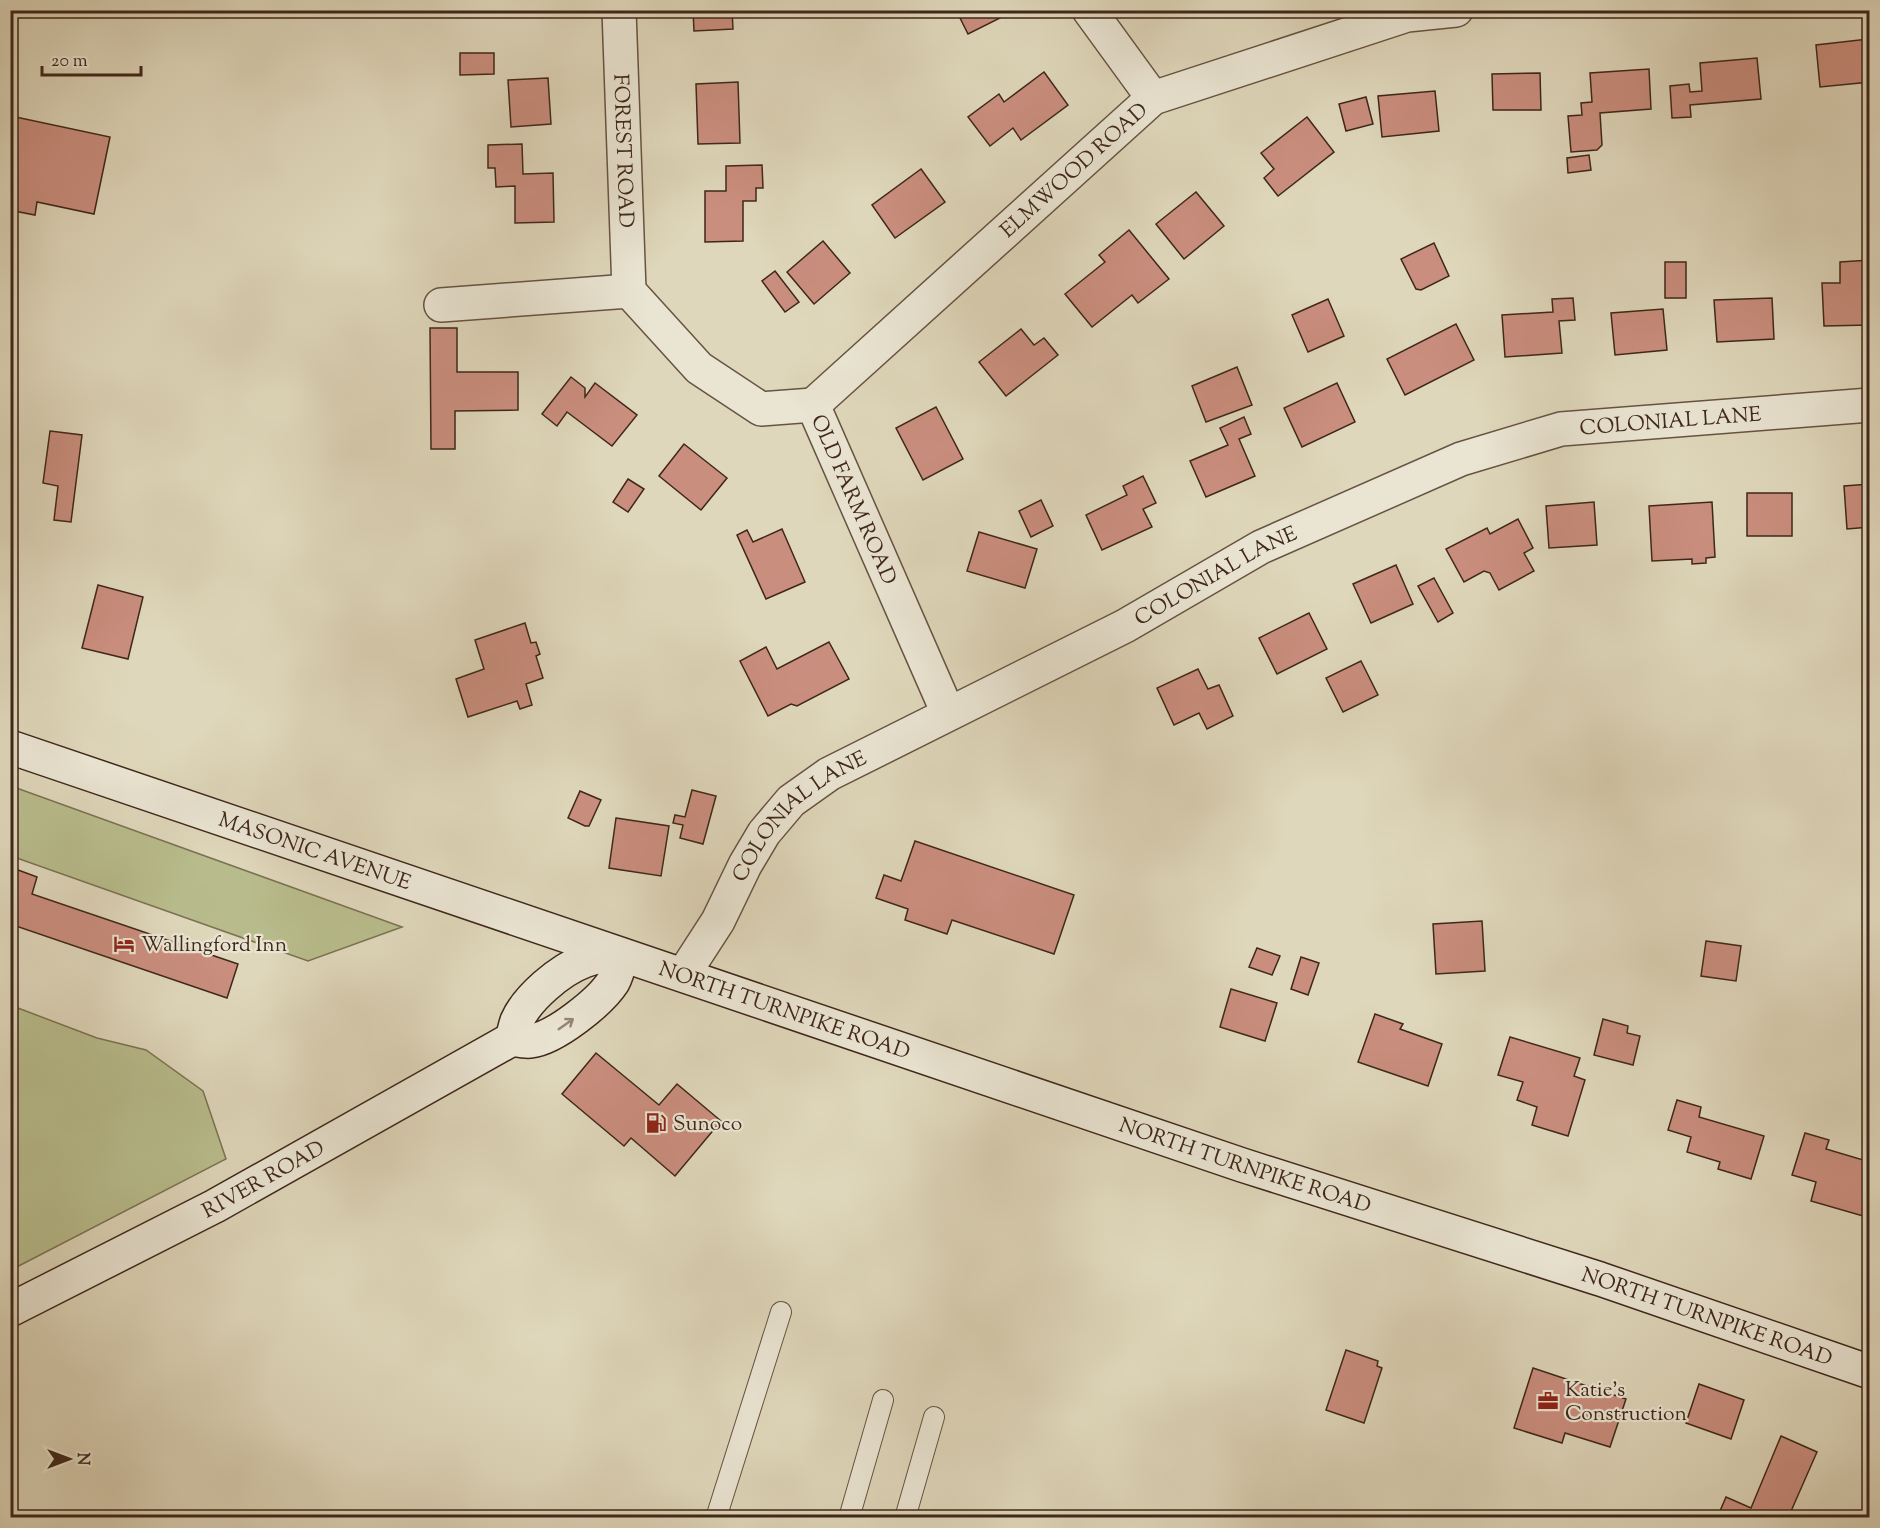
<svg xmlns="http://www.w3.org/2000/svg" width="1880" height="1528" viewBox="0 0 1880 1528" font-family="'Sorts Mill Goudy',serif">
  <rect width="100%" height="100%" fill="#dfd7bb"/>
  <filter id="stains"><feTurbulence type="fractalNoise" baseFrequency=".00333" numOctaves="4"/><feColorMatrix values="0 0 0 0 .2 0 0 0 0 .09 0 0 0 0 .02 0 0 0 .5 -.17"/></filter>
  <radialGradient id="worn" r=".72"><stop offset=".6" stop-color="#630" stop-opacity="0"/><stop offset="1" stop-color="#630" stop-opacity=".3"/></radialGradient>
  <g fill="#b8bc8c" stroke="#7c7253" stroke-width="1.5">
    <polygon points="10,786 11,786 402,927 308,961 11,856"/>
    <polygon points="10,1005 97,1038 146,1050 203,1091 226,1159 11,1270"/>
  </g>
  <g fill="#ca8e7e" stroke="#3f271a" stroke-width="1.5">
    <rect x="501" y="10" width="43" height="2"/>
    <polygon points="693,10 732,10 733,29 694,31"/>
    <polygon points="956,10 995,10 1000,18 968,34"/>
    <polygon points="1182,10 1195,10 1187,17"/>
    <polygon points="1868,39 1870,82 1820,87 1816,45"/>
    <polygon points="460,53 494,53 494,74 460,75"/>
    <polygon points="1757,58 1761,99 1690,105 1691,117 1672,118 1670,86 1689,84 1690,92 1702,91 1700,63"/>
    <polygon points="1649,69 1651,109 1600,113 1602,145 1597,150 1571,152 1568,116 1582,115 1581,103 1592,102 1590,73"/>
    <polygon points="1044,72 1068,105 1021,140 1013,128 990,146 968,117 999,94 1004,102"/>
    <polygon points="1540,73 1541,110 1493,110 1492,74"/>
    <polygon points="548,78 551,124 511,127 508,80"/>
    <polygon points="738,82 740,143 698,144 696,84"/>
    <polygon points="1435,91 1439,131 1382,137 1378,96"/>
    <polygon points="1366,97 1373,124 1346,131 1339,104"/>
    <polygon points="11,116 110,137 94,214 37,202 35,215 14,211 13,216 10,216"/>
    <polygon points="1307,117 1334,152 1278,196 1264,178 1274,169 1261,153"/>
    <polygon points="522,144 523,174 553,173 554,222 515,223 515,186 496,187 495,168 488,168 488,145"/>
    <polygon points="1589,155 1591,170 1568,173 1567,158"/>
    <polygon points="762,165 763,188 756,188 756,201 743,201 743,241 705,242 705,191 726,191 726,166"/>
    <polygon points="921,169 945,202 895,238 872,205"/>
    <polygon points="1865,191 1870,191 1870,227"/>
    <polygon points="1196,192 1224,226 1184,259 1156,224"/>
    <polygon points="1129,230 1169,279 1138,303 1132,295 1092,327 1065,294 1105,262 1099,255"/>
    <polygon points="823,241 850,273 814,304 787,272"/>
    <polygon points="1434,243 1449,276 1421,290 1416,289 1401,259"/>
    <polygon points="1870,260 1870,325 1824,326 1822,283 1840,283 1840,262"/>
    <rect x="1665" y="262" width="21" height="36"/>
    <polygon points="775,271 799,302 785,312 762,281"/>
    <polygon points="1573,298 1575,320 1559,321 1562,353 1505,357 1502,315 1553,312 1552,299"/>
    <polygon points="1772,298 1774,339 1717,342 1714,300"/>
    <polygon points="1328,299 1344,336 1308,352 1292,315"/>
    <polygon points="1663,309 1667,350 1615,355 1611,313"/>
    <polygon points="1456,324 1474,360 1405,395 1387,359"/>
    <polygon points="430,328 457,328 457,372 518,372 518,410 455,411 455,449 431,449"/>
    <polygon points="1021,329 1034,345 1044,338 1058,355 1006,396 979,362"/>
    <polygon points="1237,367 1252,405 1206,422 1192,386"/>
    <polygon points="571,377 585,388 585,397 595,383 637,415 612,446 567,412 557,426 542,414"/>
    <polygon points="1337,383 1355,422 1302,447 1284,408"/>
    <polygon points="936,407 963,459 923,480 896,428"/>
    <polygon points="1244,417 1251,434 1239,439 1255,476 1206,497 1190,461 1228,445 1220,428"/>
    <polygon points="50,431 82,435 71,522 54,520 58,486 43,483"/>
    <polygon points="684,444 727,478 701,510 659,476"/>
    <polygon points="1143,476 1156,503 1143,509 1152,527 1102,550 1086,515 1127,495 1123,486"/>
    <polygon points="628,479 644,489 628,512 613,502"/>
    <polygon points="1870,484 1870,527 1847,529 1844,486"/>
    <rect x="1747" y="493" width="45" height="43"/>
    <polygon points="1041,500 1053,526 1031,537 1019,511"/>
    <polygon points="1594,502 1597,545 1549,548 1546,506"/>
    <polygon points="1712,502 1715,557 1706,558 1706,563 1692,564 1692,559 1652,561 1649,506"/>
    <polygon points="1518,519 1533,548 1524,553 1534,571 1499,590 1490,573 1484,571 1464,582 1446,549 1487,528 1490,534"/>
    <polygon points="782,529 805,582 766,599 737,535 747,530 753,542"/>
    <polygon points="979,532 1037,549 1025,588 967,571"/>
    <polygon points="1396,565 1413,604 1371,623 1353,584"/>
    <polygon points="1434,578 1453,613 1438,622 1418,586"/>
    <polygon points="98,585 143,597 128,659 82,648"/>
    <polygon points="1309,613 1327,649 1277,674 1259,638"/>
    <polygon points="525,623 531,643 536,642 540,654 536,656 543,678 526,684 532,705 520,709 517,701 468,717 456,679 484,669 475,640"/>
    <polygon points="829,642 849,679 797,706 791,704 768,716 740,661 766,647 777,669"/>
    <polygon points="1361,661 1378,695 1343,712 1326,678"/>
    <polygon points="1198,669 1208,689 1219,685 1233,716 1207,729 1199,713 1174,725 1157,688"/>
    <polygon points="692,790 716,796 703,844 680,838 683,825 673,823 675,815 685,817"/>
    <polygon points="580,791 601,800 589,826 585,826 568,818"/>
    <polygon points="616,818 669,826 661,876 609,868"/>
    <polygon points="915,841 1074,895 1054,954 952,920 947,934 905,920 908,909 876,898 884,875 901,881"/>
    <polygon points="10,867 37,877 32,894 238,964 227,998 10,924"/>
    <polygon points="1482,921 1485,971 1436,974 1433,924"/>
    <polygon points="1706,941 1741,946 1736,981 1701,976"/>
    <polygon points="1257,948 1280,956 1272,975 1249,967"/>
    <polygon points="1301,957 1319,963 1308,995 1291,989"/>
    <polygon points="1231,989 1277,1003 1265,1041 1220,1027"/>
    <polygon points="1375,1014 1403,1024 1400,1029 1442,1044 1428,1086 1358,1062"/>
    <polygon points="1603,1019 1628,1026 1627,1033 1640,1036 1633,1065 1594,1055"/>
    <polygon points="1510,1037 1580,1058 1574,1076 1585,1080 1568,1136 1532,1125 1537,1107 1517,1100 1523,1082 1498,1075"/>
    <polygon points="596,1053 659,1105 677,1084 721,1121 675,1176 631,1138 624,1146 562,1094"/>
    <polygon points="1677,1100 1701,1107 1699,1117 1764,1136 1751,1179 1718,1169 1720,1162 1687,1152 1691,1137 1668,1130"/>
    <polygon points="1805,1133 1829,1140 1826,1149 1870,1162 1870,1218 1811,1201 1816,1182 1792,1175"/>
    <polygon points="1346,1350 1378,1361 1377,1366 1382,1368 1364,1423 1326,1410"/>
    <polygon points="1533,1368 1626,1399 1610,1447 1565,1433 1562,1443 1514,1428"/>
    <polygon points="1699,1384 1744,1400 1731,1439 1686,1423"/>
    <polygon points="1781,1436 1817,1452 1788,1518 1717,1518 1726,1497 1751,1508"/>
  </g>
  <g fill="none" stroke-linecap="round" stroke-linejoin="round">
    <g stroke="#675342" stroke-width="22">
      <g id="service">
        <polyline points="716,1518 781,1312"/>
        <polyline points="849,1518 883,1400"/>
        <polyline points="905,1518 934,1417"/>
      </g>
    </g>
    <g stroke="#675342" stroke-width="36">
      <g id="minor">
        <path id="s1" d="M619,10l10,281"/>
        <polyline points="1089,10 1153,98"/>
        <path id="s2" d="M441,305l188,-14 70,77 62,41 52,-4 135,308"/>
        <path id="s3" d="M813,405l340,-307 254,-83 49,-5"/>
        <path id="s4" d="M683,975l35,-54 27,-56 19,-32 27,-32 38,-27 296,-148 136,-79 200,-88 100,-30 309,-24"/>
      </g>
    </g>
    <g stroke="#3f271a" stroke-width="36">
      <g id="secondary">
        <path id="s5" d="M10,747l1232,418 358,114 270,93"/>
        <path d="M512,1039c2,-6 3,-13 5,-18 10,-23 43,-51 67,-60 12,-5 24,-6 37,-6"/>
        <path id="s6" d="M10,1310l205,-104 297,-167c6,1 13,3 19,2 24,-3 69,-39 82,-59 5,-9 6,-17 8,-27"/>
      </g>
    </g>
    <use href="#service" stroke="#eae5d3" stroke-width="20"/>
    <use href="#minor" stroke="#eae5d3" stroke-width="33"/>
    <use href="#secondary" stroke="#eae5d3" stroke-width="33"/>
  </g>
  <defs><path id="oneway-shaft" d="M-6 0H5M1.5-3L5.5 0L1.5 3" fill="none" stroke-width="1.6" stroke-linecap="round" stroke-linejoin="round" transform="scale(1.5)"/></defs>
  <use stroke="#948676" href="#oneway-shaft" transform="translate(566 1024) rotate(-35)"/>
  <defs>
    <g id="hotel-bare" transform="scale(1.62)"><path d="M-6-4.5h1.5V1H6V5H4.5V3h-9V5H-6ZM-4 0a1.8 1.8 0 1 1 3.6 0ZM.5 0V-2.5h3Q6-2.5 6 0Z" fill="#8f2418" stroke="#eae5d3" stroke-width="2.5" paint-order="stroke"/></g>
    <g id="fuel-bare" transform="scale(1.62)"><path d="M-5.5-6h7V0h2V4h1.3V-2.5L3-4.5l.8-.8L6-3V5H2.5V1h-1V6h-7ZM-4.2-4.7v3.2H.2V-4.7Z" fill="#8f2418" stroke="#eae5d3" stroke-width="2.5" paint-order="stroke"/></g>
    <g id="office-bare" transform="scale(1.62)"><path d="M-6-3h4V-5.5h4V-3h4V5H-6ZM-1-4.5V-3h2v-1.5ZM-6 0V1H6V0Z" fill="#8f2418" stroke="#eae5d3" stroke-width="2.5" paint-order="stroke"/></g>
  </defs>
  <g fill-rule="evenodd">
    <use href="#hotel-bare" x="124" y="944"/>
    <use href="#fuel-bare" x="656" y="1123"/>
    <use href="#office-bare" x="1548" y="1401"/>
  </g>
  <g text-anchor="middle" stroke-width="4.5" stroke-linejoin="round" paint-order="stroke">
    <g font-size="21" fill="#3f271a" stroke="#eae5d3">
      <text dy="7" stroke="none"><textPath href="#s1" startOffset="141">FOREST ROAD</textPath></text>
      <text dy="7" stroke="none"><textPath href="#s3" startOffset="351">ELMWOOD ROAD</textPath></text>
      <text dy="7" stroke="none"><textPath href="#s4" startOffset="1173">COLONIAL LANE</textPath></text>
      <text dy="7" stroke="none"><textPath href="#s2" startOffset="522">OLD FARM ROAD</textPath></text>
      <text dy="7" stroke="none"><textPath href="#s4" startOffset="687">COLONIAL LANE</textPath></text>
      <text dy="7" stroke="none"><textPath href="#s4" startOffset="201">COLONIAL LANE</textPath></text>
      <text dy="7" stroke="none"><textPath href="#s5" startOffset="322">MASONIC AVENUE</textPath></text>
      <text dy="7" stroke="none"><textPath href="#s5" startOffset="818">NORTH TURNPIKE ROAD</textPath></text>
      <text dy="7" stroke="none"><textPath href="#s5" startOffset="1304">NORTH TURNPIKE ROAD</textPath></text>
      <text dy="7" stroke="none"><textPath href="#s6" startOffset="285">RIVER ROAD</textPath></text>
      <text dy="7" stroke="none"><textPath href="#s5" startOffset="1790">NORTH TURNPIKE ROAD</textPath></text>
    </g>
    <g font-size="21" fill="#3f271a" stroke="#eae5d3" text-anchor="start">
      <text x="141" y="951">Wallingford Inn</text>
      <text x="673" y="1130">Sunoco</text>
      <text x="1565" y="1396">Katie's<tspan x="1565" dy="24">Construction</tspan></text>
    </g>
  </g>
  <rect width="1880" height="1528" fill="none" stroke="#dfd7bb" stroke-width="36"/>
  <rect x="12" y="12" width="1856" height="1504" fill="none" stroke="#3f271a" stroke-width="3"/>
  <rect x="18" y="18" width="1844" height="1492" fill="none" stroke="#3f271a" stroke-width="1.5"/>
  <g transform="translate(69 1459) rotate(90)" stroke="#eae5d3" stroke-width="4.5" paint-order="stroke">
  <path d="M0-4.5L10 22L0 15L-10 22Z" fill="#3f271a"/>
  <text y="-9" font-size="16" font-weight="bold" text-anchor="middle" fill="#3f271a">N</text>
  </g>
  <path d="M42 66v9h99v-9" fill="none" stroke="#3f271a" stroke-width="3"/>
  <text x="51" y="66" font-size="18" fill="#3f271a" stroke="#eae5d3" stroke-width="4.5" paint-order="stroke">20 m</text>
  <rect width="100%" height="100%" filter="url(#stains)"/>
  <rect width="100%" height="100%" fill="url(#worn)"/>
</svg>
